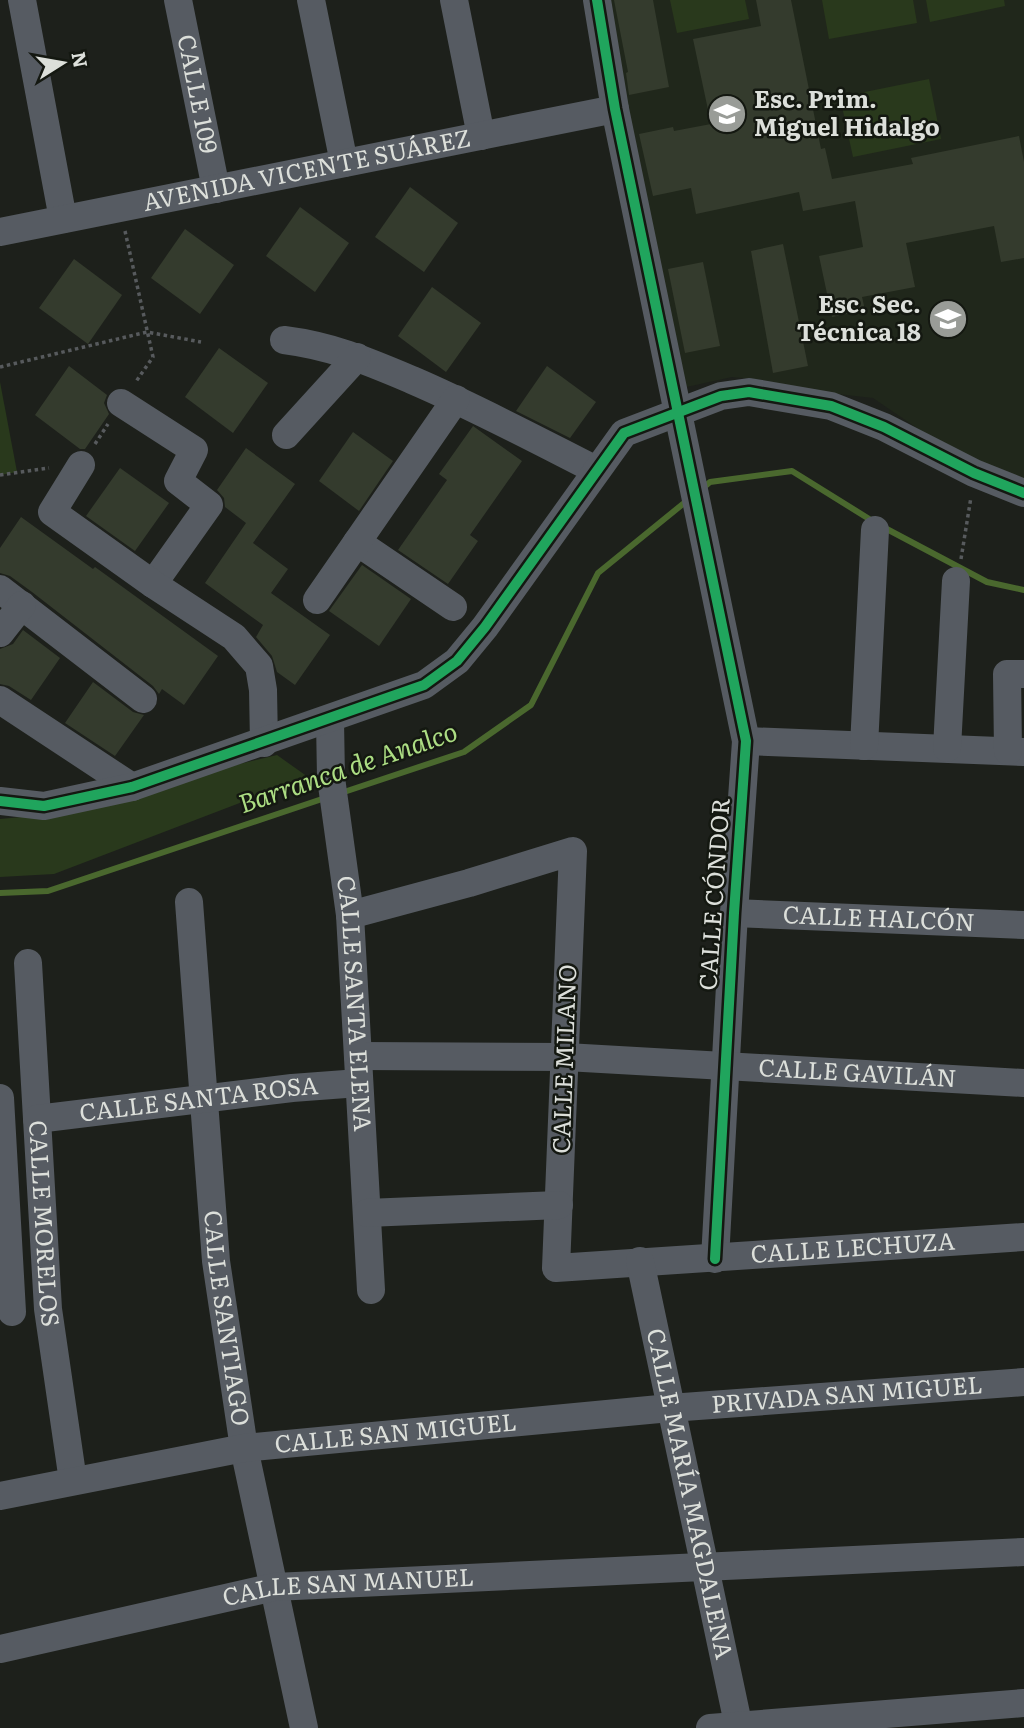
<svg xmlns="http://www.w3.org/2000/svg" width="1024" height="1728" viewBox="0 0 1024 1728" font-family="Literata,serif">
  <rect width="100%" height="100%" fill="#1d201b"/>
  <polygon fill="#20271b" points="604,0 1024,0 1024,484 973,466 873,398 802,390 763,380 732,377 682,388"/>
  <g fill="#29391c">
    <polygon points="670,0 745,0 749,19 677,33"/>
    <polygon points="822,0 913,0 917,23 829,39"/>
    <polygon points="926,0 1004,0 1005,6 930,22"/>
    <polygon points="929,79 941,139 853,157 840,97"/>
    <polygon points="0,382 17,472 0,475"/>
    <polygon points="277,755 308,777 54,874 0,877 0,819 75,812 227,767"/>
  </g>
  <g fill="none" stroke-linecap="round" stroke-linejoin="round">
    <g stroke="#4a682e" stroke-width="6">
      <polyline points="703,488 710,482 792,471 874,522"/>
      <polyline points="883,527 987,582 1024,590"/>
      <polyline points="341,793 464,752 531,705 598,573 689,499"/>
      <polyline points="0,893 48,891 328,797"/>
    </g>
  </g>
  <g fill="#343b2d">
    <polygon points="614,0 653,0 669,87 629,95 626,73 628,72"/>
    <polygon points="756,0 791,0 821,149 825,148 832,179 913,164 911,158 1019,136 1024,162 1024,258 1001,262 994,226 906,243 915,287 862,297 865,310 832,317 819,256 863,247 855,201 803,211 799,192 696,214 691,188 653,196 639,134 673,127 674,131 711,124 693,39 761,26"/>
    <polygon points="410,187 458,223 424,272 375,237"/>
    <polygon points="300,207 349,243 315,292 266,256"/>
    <polygon points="185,229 234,265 200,314 151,278"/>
    <polygon points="783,244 808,366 773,373 751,251"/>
    <polygon points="74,259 122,295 88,344 39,308"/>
    <polygon points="703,262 720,346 685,353 668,269"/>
    <polygon points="432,287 481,323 446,372 398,336"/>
    <polygon points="219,348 268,383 233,433 185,397"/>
    <polygon points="69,366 107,395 104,403 109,414 85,449 80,449 35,415"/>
    <polygon points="547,366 596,402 570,438 516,411"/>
    <polygon points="473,426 522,461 470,535 478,541 448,584 398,550 447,480 439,474"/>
    <polygon points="353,432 393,461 359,511 319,481"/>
    <polygon points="246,448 295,484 253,543 288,569 271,593 330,635 295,685 277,672 272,656 256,637 263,625 205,583 246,523 225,507 224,498 217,490"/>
    <polygon points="120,468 169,503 135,551 86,516"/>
    <polygon points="21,517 93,569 95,567 113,580 218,656 184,705 162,689 159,694 153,686 32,592 10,576 0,573 0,548"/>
    <polygon points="362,565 411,599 379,646 329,611"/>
    <polygon points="23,630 60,658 31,700 9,686 0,684 0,649 13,644"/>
    <polygon points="93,682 133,712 144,715 115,756 65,723"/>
  </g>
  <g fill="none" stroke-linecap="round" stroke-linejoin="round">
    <g stroke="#575a5d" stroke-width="3.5" stroke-dasharray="3.5 3.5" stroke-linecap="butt">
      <polyline points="125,231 153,357 135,383"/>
      <polyline points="0,367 147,332 201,342"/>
      <polyline points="95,444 108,424"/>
      <polyline points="0,475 49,468"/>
      <polyline points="961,559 971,497"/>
    </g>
    <g stroke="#565b62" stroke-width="28">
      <polyline points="22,0 63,219"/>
      <path id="s1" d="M178,0l38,189"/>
      <polyline points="311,0 344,163"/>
      <polyline points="454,0 481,136"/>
      <polyline points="597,0 615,109 746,741 734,913 715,1259"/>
      <path id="s2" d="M0,232l615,-123"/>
      <path d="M284,340c48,6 83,21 128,40 63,27 123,59 184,90"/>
      <polyline points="121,403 194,450 178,481 209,505 153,584"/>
      <polyline points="286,435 357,357"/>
      <polyline points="81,465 52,512 153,584 234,637 259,666 263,690 264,743"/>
      <polyline points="357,542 453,607"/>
      <polyline points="0,589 143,699"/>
      <polyline points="317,600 456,399"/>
      <polyline points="0,633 22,605"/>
      <polyline points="0,700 132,787"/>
      <path id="s3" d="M330,720l1,58 19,137 21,375"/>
      <polyline points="746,741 1024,752"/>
      <polyline points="864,746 875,530"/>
      <polyline points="947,748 956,581"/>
      <polyline points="1008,751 1007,674 1024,674"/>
      <polyline points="0,801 44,806 132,787 424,685 457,661 485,627 624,433 721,396 749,392 831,406 884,427 974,473 1024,493"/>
      <path id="s4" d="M189,902l27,359 28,187 60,280"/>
      <path id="s5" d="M734,913l290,12"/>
      <path id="s6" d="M350,915l119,-32 104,-32 -17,417 468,-31"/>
      <path id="s7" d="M28,963l20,346 25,172"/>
      <path id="s8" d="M358,1056l208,1 458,26"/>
      <polyline points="0,1098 12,1312"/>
      <path id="s9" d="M37,1119l255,-31 67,-5"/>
      <polyline points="367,1213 559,1205"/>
      <path id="s10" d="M640,1261l99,467"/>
      <path id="s11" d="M0,1496l244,-48 426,-40 354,-26"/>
      <path id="s12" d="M0,1649l274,-62 750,-35"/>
      <polyline points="710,1728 1024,1703"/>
    </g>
    <g stroke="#141811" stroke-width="15">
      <g id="cycleway">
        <polyline points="597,0 615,109 746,741 734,913 715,1259"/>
        <polyline points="0,801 44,806 132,787 424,685 457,661 485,627 624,433 721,396 749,392 831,406 884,427 974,473 1024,493"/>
      </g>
    </g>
    <use href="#cycleway" stroke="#20a55d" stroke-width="10"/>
  </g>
  <defs>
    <g id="school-disc" transform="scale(2.0125)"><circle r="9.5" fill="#999c97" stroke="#141811"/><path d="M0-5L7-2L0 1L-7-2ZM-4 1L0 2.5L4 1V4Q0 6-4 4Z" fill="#fff"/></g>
  </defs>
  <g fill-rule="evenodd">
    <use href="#school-disc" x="727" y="114"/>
    <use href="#school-disc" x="948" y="319"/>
  </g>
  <g text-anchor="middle" stroke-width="5" stroke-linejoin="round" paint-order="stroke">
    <g font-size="24" fill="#dcdfda" stroke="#141811">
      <text dy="8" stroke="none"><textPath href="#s1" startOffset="96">CALLE 109</textPath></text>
      <text dy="8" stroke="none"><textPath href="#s2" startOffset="313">AVENIDA VICENTE SUÁREZ</textPath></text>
      <text transform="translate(715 894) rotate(-86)" y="8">CALLE CÓNDOR</text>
      <text dy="8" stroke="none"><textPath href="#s5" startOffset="145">CALLE HALCÓN</textPath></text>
      <text dy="8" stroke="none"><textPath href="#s3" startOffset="285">CALLE SANTA ELENA</textPath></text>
      <text transform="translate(565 1059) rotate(-88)" y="8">CALLE MILANO</text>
      <text dy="8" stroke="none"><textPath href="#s8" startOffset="500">CALLE GAVILÁN</textPath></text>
      <text dy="8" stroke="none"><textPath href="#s9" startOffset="163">CALLE SANTA ROSA</textPath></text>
      <text dy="8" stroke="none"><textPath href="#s7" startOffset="261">CALLE MORELOS</textPath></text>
      <text dy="8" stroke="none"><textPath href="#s6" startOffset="947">CALLE LECHUZA</textPath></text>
      <text dy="8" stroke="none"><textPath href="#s4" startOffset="418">CALLE SANTIAGO</textPath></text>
      <text dy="8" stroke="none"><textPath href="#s11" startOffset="854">PRIVADA SAN MIGUEL</textPath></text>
      <text dy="8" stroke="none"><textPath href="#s11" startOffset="401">CALLE SAN MIGUEL</textPath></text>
      <text dy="8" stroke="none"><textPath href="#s10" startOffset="238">CALLE MARÍA MAGDALENA</textPath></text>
      <text dy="8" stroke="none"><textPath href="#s12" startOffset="355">CALLE SAN MANUEL</textPath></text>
    </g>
    <g font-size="24" font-weight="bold" fill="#dcdfda" stroke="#141811" text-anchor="start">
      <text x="754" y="108">Esc. Prim.<tspan x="754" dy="28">Miguel Hidalgo</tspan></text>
      <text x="921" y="313" text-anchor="end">Esc. Sec.<tspan x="921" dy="28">Técnica 18</tspan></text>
    </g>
    <g font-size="26" font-style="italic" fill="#acdd83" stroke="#141811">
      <text transform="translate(348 768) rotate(-19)" y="9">Barranca de Analco</text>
    </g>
  </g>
  <g transform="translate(63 63) rotate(79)" stroke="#141811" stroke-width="5" paint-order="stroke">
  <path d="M0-5L12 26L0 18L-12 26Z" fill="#dcdfda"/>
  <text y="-10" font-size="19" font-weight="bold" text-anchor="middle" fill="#dcdfda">N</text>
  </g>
</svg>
